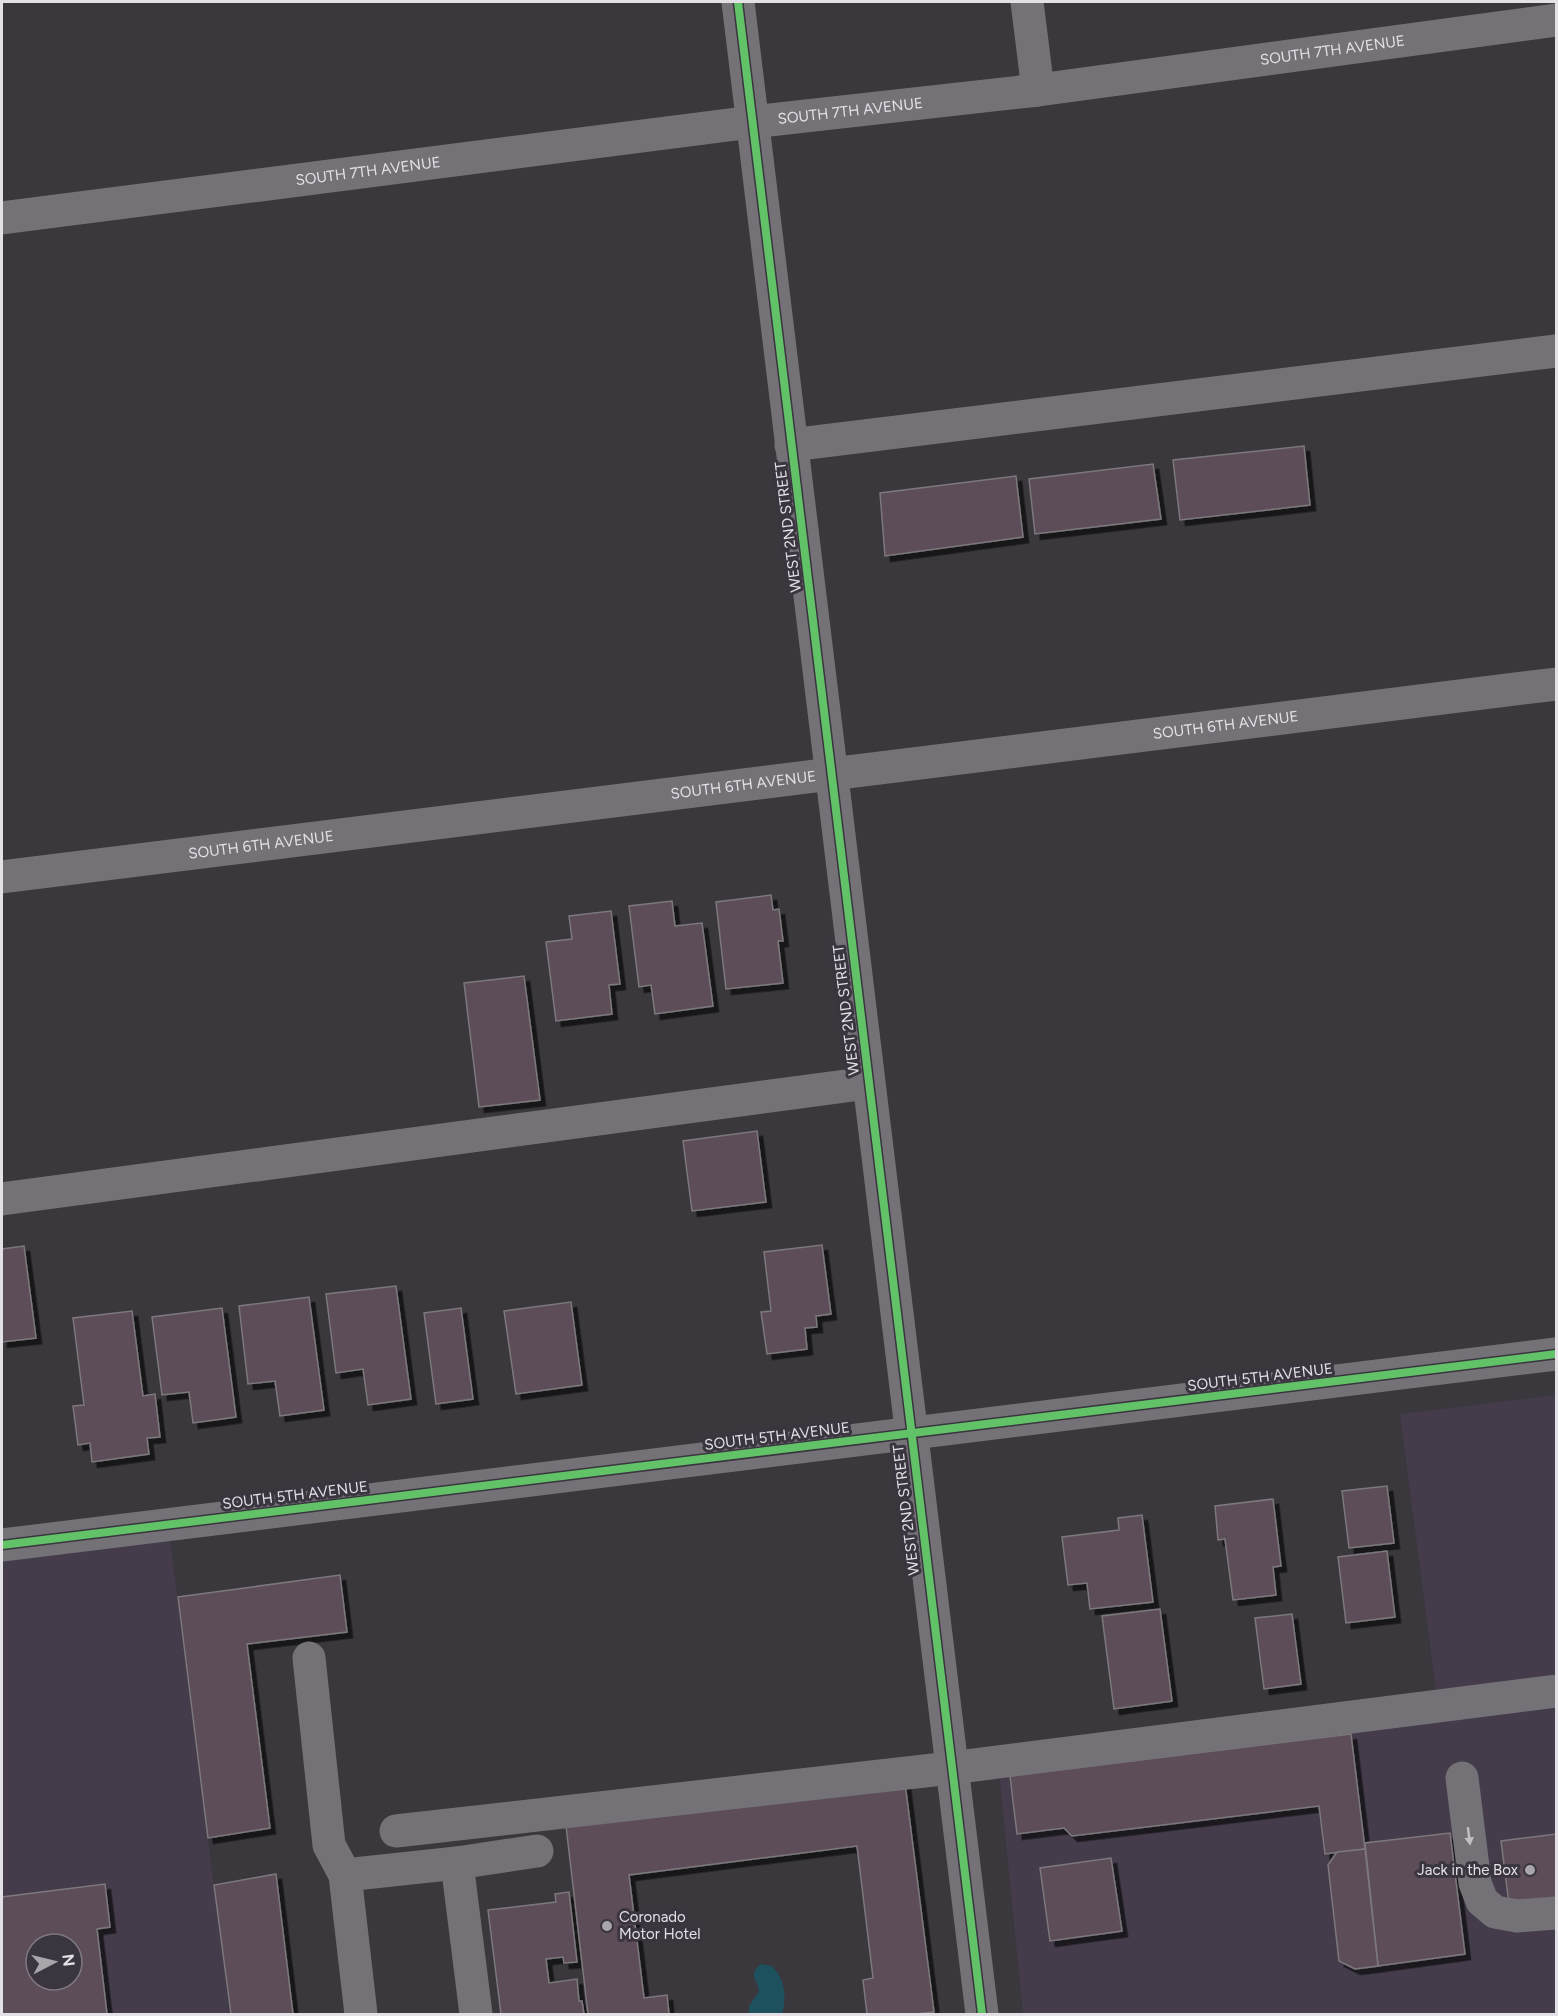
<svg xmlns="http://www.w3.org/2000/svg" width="1558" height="2016" viewBox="0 0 1558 2016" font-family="Figtree,sans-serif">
  <defs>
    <filter id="shadow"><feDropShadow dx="5.5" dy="5.5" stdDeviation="0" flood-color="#0009"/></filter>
  </defs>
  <rect width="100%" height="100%" fill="#3a373d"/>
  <g fill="#443c4b" fill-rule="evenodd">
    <polygon points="1556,1395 1556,2014 1023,2014 998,1762 1438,1706 1400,1414"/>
    <path d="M168,1524l62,490h-228v-468zM36,1944h36v36h-36z"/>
  </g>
  <path fill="#1e515e" d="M760,1964l12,2c13,13 15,31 10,48h-33v-8l10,-15c-2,-13 -11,-14 1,-27z"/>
  <g fill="#5c4e58" stroke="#7c787c" stroke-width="1.5" fill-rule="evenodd" filter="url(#shadow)">
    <polygon points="1304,446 1310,505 1180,520 1173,460"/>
    <polygon points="1153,464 1161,519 1035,534 1029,479"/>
    <polygon points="1016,476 1023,537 885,556 880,493"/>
    <polygon points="771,895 773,910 779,909 783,941 778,941 783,983 726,989 716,902"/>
    <polygon points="672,901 675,926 702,923 713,1006 655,1014 651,985 639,987 629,906"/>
    <polygon points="611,911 620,984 609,985 612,1014 556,1021 546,942 572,939 569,916"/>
    <polygon points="524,976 540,1100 479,1107 464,983"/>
    <polygon points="757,1131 766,1202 692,1211 683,1141"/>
    <polygon points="822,1245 831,1314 816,1316 817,1327 805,1328 807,1349 767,1354 761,1312 771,1311 764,1252"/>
    <polygon points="24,1246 36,1338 2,1342 2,1249"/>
    <polygon points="396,1286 411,1399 368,1405 363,1369 336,1373 326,1294"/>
    <polygon points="309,1297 324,1410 280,1416 275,1381 248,1384 239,1306"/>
    <polygon points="571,1302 582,1385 516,1394 504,1311"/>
    <polygon points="222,1308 236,1417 193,1423 189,1392 162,1395 152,1317"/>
    <polygon points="461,1308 473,1399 436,1404 424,1313"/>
    <polygon points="132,1311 143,1396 155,1394 160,1437 147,1438 149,1454 92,1462 90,1443 78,1445 73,1406 84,1405 73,1318"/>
    <polygon points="1387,1486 1394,1543 1349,1548 1342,1491"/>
    <polygon points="1273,1499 1281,1566 1273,1567 1276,1595 1233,1600 1225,1539 1218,1540 1215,1506"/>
    <polygon points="1142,1515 1153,1602 1090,1609 1087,1583 1068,1585 1062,1537 1119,1530 1118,1518"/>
    <polygon points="1387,1551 1395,1617 1346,1623 1338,1557"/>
    <polygon points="340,1575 347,1632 247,1644 270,1828 208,1838 178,1597"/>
    <polygon points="1160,1609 1172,1701 1114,1709 1102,1616"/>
    <polygon points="1292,1614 1301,1684 1264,1689 1255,1618"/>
    <polygon points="1351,1734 1365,1849 1325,1854 1319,1806 1072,1836 1064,1828 1017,1834 1010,1776"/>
    <polygon points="905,1783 934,2012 915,2014 867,2014 863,1980 873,1978 857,1846 629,1875 644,1998 667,1995 669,2014 588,2014 566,1826"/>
    <polygon points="1450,1833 1465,1954 1378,1966 1365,1843"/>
    <polygon points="1556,1834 1556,1898 1509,1904 1501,1841"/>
    <polygon points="1365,1849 1378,1966 1355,1969 1339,1961 1328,1865 1337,1852"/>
    <polygon points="1111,1858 1122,1931 1050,1941 1040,1868"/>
    <polygon points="276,1874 293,2014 231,2014 214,1885"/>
    <path d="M105,1884l5,43 -13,2 10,85h-105v-117zM36,1944h36v36h-36z"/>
    <polygon points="569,1892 577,1962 564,1963 563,1957 546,1959 549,1983 577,1979 579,2001 582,2001 584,2014 501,2014 488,1910 556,1902 555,1894"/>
  </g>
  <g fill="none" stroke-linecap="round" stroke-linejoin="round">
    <g stroke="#757277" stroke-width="33">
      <polyline points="738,2 982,2014"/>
      <polyline points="1027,2 1038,90"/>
      <path id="s1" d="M2,218l750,-96 286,-32 518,-70"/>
      <polyline points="791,445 1556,351"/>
      <path id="s2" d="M2,877l1554,-193"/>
      <polyline points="2,1199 868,1083"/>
      <polyline points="2,1545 1556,1354"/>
      <polyline points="309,1658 329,1845 345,1875 361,2014"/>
      <polyline points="1462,1778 1475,1883 1482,1901 1495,1912 1517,1916 1556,1913"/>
      <polyline points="396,1831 951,1768 1556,1691"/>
      <polyline points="457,1863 537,1851"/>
      <polyline points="345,1875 457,1863 476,2014"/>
    </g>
    <g stroke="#3a353f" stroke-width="11">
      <g id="cycleway">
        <polyline points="738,2 982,2014"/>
        <polyline points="2,1545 1556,1354"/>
      </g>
    </g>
    <use href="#cycleway" stroke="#61c268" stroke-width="8"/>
  </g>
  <defs><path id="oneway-solid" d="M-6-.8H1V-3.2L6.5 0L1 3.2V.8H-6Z" transform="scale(1.5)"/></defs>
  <use fill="#c2bfc5" href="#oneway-solid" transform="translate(1469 1836) rotate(83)"/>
  <g fill="#a8a5ab" stroke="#3a353f" stroke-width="2">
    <circle cx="1530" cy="1870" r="6"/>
    <circle cx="607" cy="1926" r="6"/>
  </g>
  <g text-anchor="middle" stroke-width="6" stroke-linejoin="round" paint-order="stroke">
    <g font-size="15" fill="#e3e0e6" stroke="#3a353f">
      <text dy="5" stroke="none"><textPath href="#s1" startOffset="1341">SOUTH 7TH AVENUE</textPath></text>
      <text dy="5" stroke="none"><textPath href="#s1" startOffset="855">SOUTH 7TH AVENUE</textPath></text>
      <text dy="5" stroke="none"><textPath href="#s1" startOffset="369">SOUTH 7TH AVENUE</textPath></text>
      <text transform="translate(788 527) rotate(-97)" y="5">WEST 2ND STREET</text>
      <text dy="5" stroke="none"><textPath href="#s2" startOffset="1233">SOUTH 6TH AVENUE</textPath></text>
      <text dy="5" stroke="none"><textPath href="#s2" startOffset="747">SOUTH 6TH AVENUE</textPath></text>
      <text dy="5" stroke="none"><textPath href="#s2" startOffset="261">SOUTH 6TH AVENUE</textPath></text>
      <text transform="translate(846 1010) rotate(-97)" y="5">WEST 2ND STREET</text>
      <text transform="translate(1260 1377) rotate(-7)" y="5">SOUTH 5TH AVENUE</text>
      <text transform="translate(777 1436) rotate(-7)" y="5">SOUTH 5TH AVENUE</text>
      <text transform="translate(295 1495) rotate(-7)" y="5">SOUTH 5TH AVENUE</text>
      <text transform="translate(906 1510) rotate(-97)" y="5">WEST 2ND STREET</text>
    </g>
    <g font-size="15" fill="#e3e0e6" stroke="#3a353f" text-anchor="end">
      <text x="1518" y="1875">Jack in the Box</text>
      <text x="619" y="1922" text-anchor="start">Coronado<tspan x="619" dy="17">Motor Hotel</tspan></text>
    </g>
  </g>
  <rect width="1558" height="2016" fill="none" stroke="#e3e0e6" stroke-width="6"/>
  <g transform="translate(54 1962) rotate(83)"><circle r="28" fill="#3a353f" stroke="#7e7982" stroke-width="1.5"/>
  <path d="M0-4.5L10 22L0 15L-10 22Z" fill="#a8a5ab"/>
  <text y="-9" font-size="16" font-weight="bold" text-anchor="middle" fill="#e3e0e6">N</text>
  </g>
</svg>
